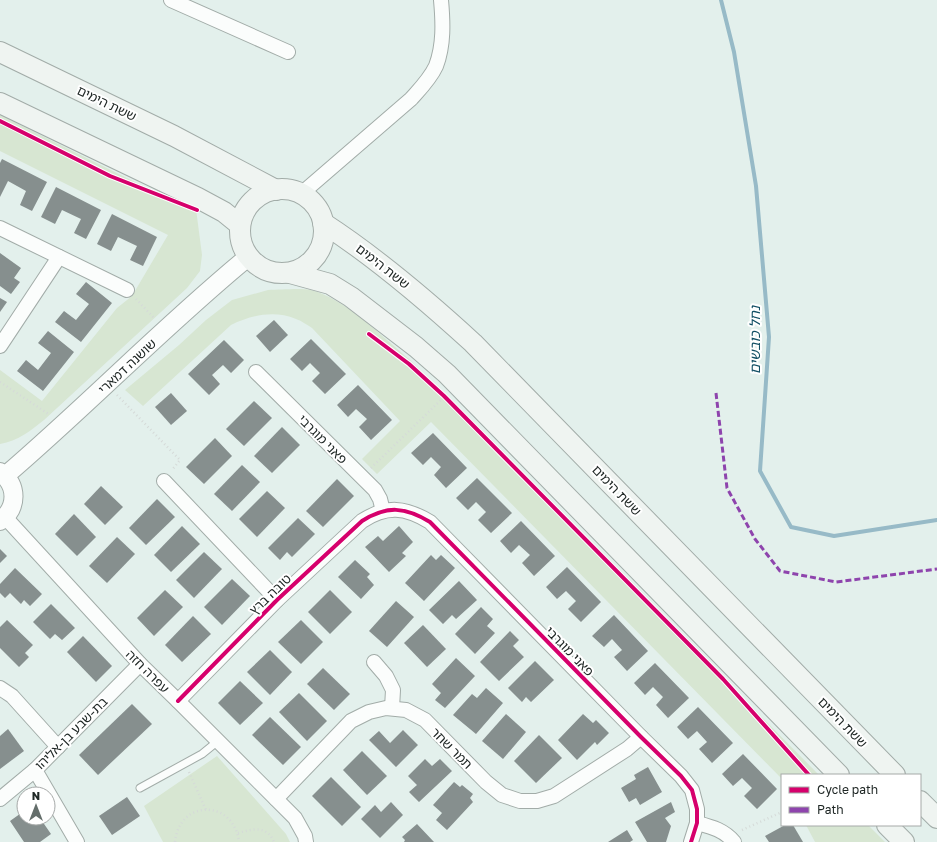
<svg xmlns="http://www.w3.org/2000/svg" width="937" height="842" viewBox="0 0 937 842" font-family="'Golos Text','Noto Sans Hebrew',sans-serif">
  <rect width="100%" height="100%" fill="#e3f0ec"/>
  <g fill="#d7e6d2">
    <path d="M0,115l141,70 55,24 6,46 -2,16 -13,17 -143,132c-14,11 -26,21 -44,24v-74l42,31 75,-93 15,-12 36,-61 -168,-84z"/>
    <path d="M268,290c12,0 32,-2 43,0 33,8 73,48 99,70l409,415h-37v4l-351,-357 -54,52 -15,-15 38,-38 -88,-93c-5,-3 -10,-7 -16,-9 -22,-9 -44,-4 -65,6l-88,81 -18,-16 54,-45 27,-25 26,-20z"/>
    <polygon points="217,756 286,834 290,842 163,842 144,806"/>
    <polygon points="806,825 868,825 885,842 815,842"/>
  </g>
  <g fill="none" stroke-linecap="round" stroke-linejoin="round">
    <polyline stroke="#97bac7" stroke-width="4" points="721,0 734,52 756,186 769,337 760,471 791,527 834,536 937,520"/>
  </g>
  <g fill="#868f8e">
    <polygon points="2,159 47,182 32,211 20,205 26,191 8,181 0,197 0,163"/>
    <polygon points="56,187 101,210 86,239 74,233 81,219 62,210 55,224 41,217"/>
    <polygon points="112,214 157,237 143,266 130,260 137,246 118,237 111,251 97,244"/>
    <polygon points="0,253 21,268 14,278 20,282 11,294 0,286"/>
    <polygon points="86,282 112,303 81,342 55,322 64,311 76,320 89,304 76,294"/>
    <polygon points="0,298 7,302 0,312"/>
    <polygon points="274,320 288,335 270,352 256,336"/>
    <polygon points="48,331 74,352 43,391 17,371 26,360 38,370 51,353 38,343"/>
    <polygon points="311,339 346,374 325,394 312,381 320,373 310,363 302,371 290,359"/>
    <polygon points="224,340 244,360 231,373 223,365 212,375 220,384 209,395 188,374"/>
    <polygon points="358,385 392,420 371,440 359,427 367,419 356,409 348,417 337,405"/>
    <polygon points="171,393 187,411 171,425 155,407"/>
    <polygon points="254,401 272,418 244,446 226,429"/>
    <polygon points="282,427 300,445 272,473 254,456"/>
    <polygon points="433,433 467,468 446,488 434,475 441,467 431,457 423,465 411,453"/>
    <polygon points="215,438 232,456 204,484 186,467"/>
    <polygon points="242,465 260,482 232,511 214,494"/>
    <polygon points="477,478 512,513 491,533 478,520 486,512 476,502 468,510 456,498"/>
    <polygon points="337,479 354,496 323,527 306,511"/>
    <polygon points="101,486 123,507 105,525 84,504"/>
    <polygon points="267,491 285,508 257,537 239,519"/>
    <polygon points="157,499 175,517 146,545 129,528"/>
    <polygon points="74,514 96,537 77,556 55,534"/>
    <polygon points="298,518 315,534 292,557 287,552 280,560 268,548"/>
    <polygon points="521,521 555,556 534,576 522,563 530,555 519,545 511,553 500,541"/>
    <polygon points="182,526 200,544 171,572 154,555"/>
    <polygon points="399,526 413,542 402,553 406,556 389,572 365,547 378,536 383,541"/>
    <polygon points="117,537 135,554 107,583 89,566"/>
    <polygon points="0,549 7,556 0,563"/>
    <polygon points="204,552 222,569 194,598 176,580"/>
    <polygon points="431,555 436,560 441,555 455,568 424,601 405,583"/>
    <polygon points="355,560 370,574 367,577 374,585 361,599 338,577"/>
    <polygon points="567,567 601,602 581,622 568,609 576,601 566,591 557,599 546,587"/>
    <polygon points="15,568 42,594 30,606 24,600 21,604 10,593 5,598 0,593 0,584"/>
    <polygon points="232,579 250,596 222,625 204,607"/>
    <polygon points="459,581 477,600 456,619 452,615 443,624 429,610"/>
    <polygon points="165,590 183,607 154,636 137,618"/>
    <polygon points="330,590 352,612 330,634 308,612"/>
    <polygon points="396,601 414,617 387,647 369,631"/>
    <polygon points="51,604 75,628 62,640 55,634 50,639 33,622"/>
    <polygon points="481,607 493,619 487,626 495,633 475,654 455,634"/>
    <polygon points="614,615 648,651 627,671 614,657 622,650 612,639 604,647 592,636"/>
    <polygon points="193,616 211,634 182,662 165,645"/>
    <polygon points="7,620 33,645 25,653 29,657 19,667 0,648 0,627"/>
    <polygon points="301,620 323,642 301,664 278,642"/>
    <polygon points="423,625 446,649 427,667 404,643"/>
    <polygon points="510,631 519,640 513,646 524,657 499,681 480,662"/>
    <polygon points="83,636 112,666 96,682 67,652"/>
    <polygon points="270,650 292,672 270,695 247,672"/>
    <polygon points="456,658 475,676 445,708 435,700 441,693 432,684"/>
    <polygon points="535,661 554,680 531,702 526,697 522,702 508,688"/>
    <polygon points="655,663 689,698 668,718 656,705 663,697 653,687 645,695 634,683"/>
    <polygon points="323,668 350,694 334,710 307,684"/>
    <polygon points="240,681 263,703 240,725 218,703"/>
    <polygon points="486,688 503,703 476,734 453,715 472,694 477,698"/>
    <polygon points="299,693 327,721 307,741 279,712"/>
    <polygon points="132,704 152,724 98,775 79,755"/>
    <polygon points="698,707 733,743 712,763 699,749 707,742 697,731 688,739 677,727"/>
    <polygon points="506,714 526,732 503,759 482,741"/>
    <polygon points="583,714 593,723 596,720 609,733 597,745 595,742 577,760 558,740"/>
    <polygon points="270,717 301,747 283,765 252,735"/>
    <polygon points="8,729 24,751 0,769 0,736"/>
    <polygon points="403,730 418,745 396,767 369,740 379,731 390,743"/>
    <polygon points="539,735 562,758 536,783 514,761"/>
    <polygon points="362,751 387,776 367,795 343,770"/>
    <polygon points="743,754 777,789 757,809 744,796 752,788 742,778 733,786 722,774"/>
    <polygon points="425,759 432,766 440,759 452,771 419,802 409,792 417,785 408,776"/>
    <polygon points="648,767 662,792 640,805 636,798 629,802 621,788 636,779 634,775"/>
    <polygon points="331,777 361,807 342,826 312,796"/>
    <polygon points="454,782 460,787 462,785 473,794 470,798 473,802 447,830 436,820 442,813 433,805"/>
    <polygon points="127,797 140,816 112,835 99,816"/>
    <polygon points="391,802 403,815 380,838 361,819 375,805 381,812"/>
    <polygon points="671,802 675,812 665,818 671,826 666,842 647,842 635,822"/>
    <polygon points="24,811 24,818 33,818 37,824 42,821 51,834 40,842 24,842 10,821"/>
    <polygon points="417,824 434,842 404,842 405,840 402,837"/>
    <polygon points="785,825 793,825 803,842 769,842 765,836"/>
    <polygon points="627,830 633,840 630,842 608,842"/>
  </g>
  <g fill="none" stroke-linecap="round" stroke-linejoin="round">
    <g stroke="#a2aca8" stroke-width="9">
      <polyline id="service" points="140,788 202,754 218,741"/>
    </g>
    <g stroke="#a2aca8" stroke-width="16">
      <g id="minor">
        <polyline points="171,0 288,52"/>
        <path d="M301,194l110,-95c9,-10 19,-20 25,-33 8,-21 7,-44 5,-66"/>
        <polyline points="0,228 127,290"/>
        <polyline points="0,346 59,257"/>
        <polyline points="256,372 375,490 380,499 383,511"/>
        <polyline points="164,481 277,600"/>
        <polyline points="5,517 140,664 178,701 295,818 305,836 306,842"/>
        <polyline points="374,662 386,676 393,690 392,708"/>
        <polyline points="0,688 12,696 58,747"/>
        <path d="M178,701l99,-101 85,-79c25,-16 43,-14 68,1l211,215 40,39 11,14 5,19v14l-6,19"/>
        <polyline points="35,770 77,842"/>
        <polyline points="0,799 35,770 140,664"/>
        <polyline points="276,799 351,721 369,712 386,708 406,710 425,720 486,782 502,795 520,801 537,801 554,796 627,749 641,737"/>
        <path d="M697,823c15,4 27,7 37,19"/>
      </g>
    </g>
    <g stroke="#a2aca8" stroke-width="20">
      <g id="tertiary">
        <path d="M0,472c18,13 18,36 0,49"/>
        <path d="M5,476c83,-71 159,-150 243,-219"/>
      </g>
    </g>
    <g stroke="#a2aca8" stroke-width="22">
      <g id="secondary">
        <polyline points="0,52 174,136 276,190"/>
        <polyline points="0,103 198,198 224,212 240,225"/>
        <circle cx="282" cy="231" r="42"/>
        <path d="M323,223c54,35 102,76 150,120l422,432"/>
        <polyline points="290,273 330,284 351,297 416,347 447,374 839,775"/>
        <polyline points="920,801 937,818"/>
        <polyline points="887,825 904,842"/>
      </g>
    </g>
    <g stroke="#d5dad8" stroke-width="2.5" stroke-dasharray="1 3" stroke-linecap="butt">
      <polyline points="136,299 155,319"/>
      <polyline points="0,382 50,415"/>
      <polyline points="117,395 180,460 172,470"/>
      <polyline points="371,468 446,395"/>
      <polyline points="189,772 206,810"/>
      <polyline points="742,830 782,812"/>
      <path d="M238,833c14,-4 29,-8 36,9"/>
      <path d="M175,842c4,-43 59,-43 64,0"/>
    </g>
    <use href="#service" stroke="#fbfdfc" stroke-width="7"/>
    <use href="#minor" stroke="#fbfdfc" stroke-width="14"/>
    <use href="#tertiary" stroke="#fbfdfc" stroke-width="18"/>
    <use href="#secondary" stroke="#eff4f1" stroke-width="20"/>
    <polyline stroke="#8e44ad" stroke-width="3" stroke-dasharray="6 3" stroke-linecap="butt" points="716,393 727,488 755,539 780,571 836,582 937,569"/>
    <g stroke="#fff" stroke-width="6">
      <g id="cycleway">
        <polyline points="0,121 110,176 197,210"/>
        <polyline points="369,334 409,364 444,396 723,679 809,775"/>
        <path d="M178,701l99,-101 85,-79c25,-16 43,-14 68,1l211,215 40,39 11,14 5,19v14l-6,19"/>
      </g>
    </g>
    <use href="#cycleway" stroke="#d6006c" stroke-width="4"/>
  </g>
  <g text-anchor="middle" stroke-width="4" stroke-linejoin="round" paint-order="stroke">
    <g font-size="13" fill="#202826" stroke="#fff">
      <text transform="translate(107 103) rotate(26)" y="5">ששת הימים</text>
      <text transform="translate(383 266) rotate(38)" y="5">ששת הימים</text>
      <text transform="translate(127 366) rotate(-43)" y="5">שושנה דמארי</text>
      <text transform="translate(323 439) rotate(45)" y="5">פאני מוגרבי</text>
      <text transform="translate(617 490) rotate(46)" y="5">ששת הימים</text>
      <text transform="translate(270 594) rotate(-44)" y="5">טובה ברץ</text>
      <text transform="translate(570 651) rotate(46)" y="5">פאני מוגרבי</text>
      <text transform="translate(148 671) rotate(45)" y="5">עפרה חזה</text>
      <text transform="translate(843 722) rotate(46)" y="5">ששת הימים</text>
      <text transform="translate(71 733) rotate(-45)" y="5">בת-שבע בן-אליהו</text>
      <text transform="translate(452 748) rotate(45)" y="5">תמר שחר</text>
    </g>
    <g font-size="14" font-style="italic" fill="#124f64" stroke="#fff">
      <text transform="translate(755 340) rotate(-90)" y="5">נחל כובשים</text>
    </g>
  </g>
  <rect x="781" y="774" width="140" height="52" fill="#ffffff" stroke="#a6a9a8"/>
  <rect x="789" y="787" width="20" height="6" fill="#d6006c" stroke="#a6a9a8"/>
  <text x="817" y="794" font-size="12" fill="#202826">Cycle path</text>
  <rect x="789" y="807" width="20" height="6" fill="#8e44ad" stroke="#a6a9a8"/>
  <text x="817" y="814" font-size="12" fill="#202826">Path</text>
  <g transform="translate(36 806)"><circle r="19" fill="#ffffff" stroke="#a6a9a8"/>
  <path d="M0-3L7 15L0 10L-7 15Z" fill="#646e6b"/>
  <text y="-6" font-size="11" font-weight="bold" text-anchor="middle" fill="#202826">N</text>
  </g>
</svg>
